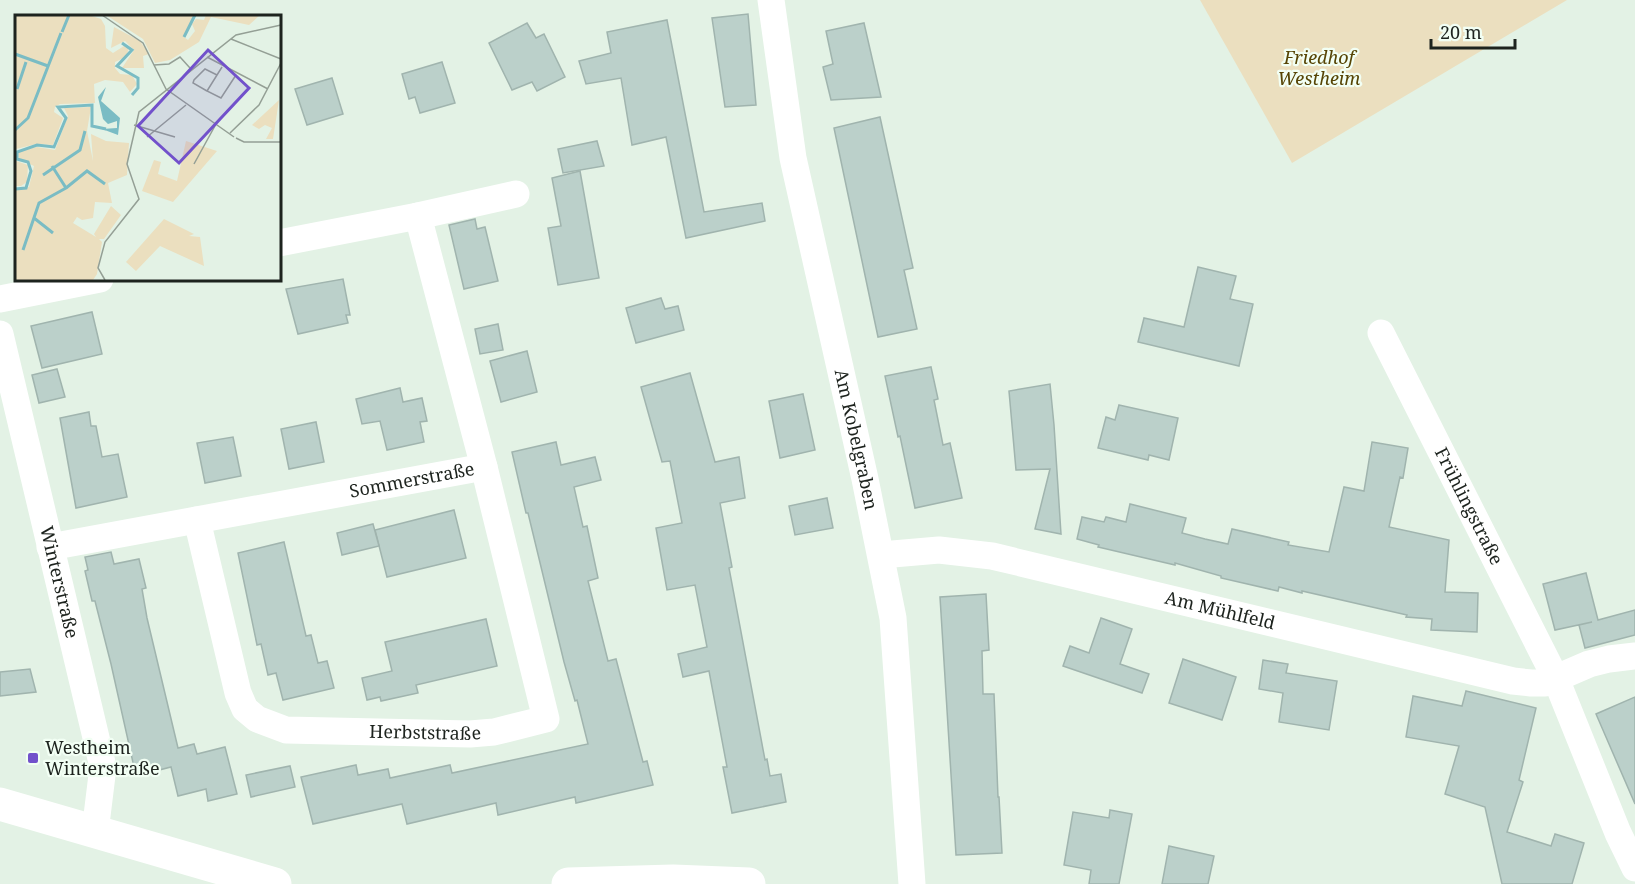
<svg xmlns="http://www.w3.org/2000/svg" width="1635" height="884" viewBox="0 0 1635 884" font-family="'Noto Serif',serif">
  <rect width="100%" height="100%" fill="#e3f2e5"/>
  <polygon fill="#ebdfbf" points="1200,0 1567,0 1292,163"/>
  <g fill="#bbd0ca" stroke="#a0b4ae" stroke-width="1.5">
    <polygon points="748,14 756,105 725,107 712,18"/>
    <polygon points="667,20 704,212 762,203 765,221 686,238 666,137 632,145 621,78 586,84 579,61 611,53 607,32"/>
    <polygon points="527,23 536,38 544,34 565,77 537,91 532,82 512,90 489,43"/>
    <polygon points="864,23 881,97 831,100 823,67 833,64 826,31"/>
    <polygon points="442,62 455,103 420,113 415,97 409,99 402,74"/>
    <polygon points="332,78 343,114 307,125 295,89"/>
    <polygon points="880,117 913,268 904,270 917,329 878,337 834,128"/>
    <polygon points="597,141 604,166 563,173 558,149"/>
    <polygon points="580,171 599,278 558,285 548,228 561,226 552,178"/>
    <polygon points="475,219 477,229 485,227 498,281 464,289 449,225"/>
    <polygon points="1198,267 1236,276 1230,299 1253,304 1239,366 1138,342 1144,318 1184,327"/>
    <polygon points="343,279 350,315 346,315 348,323 298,334 286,289"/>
    <polygon points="661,298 665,309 678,306 684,330 636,343 626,308"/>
    <polygon points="92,312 102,354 42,368 31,326"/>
    <polygon points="498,324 503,350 480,354 475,329"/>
    <polygon points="527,351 537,392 501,402 490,361"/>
    <polygon points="931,367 938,399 934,400 943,445 950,443 962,498 915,508 900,436 898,437 885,376"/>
    <polygon points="57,369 65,397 39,403 32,375"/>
    <polygon points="690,373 715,462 739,457 745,498 720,503 732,567 729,568 765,760 767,759 770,776 781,774 786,802 732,813 723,767 727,767 709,671 683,677 678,654 707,647 695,585 667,590 656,528 682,523 670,461 662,462 641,387"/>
    <polygon points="1050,384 1054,425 1061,534 1035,529 1050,469 1016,470 1009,391"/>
    <polygon points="400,388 403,402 422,398 427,421 420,422 424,442 387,450 380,421 362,424 356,399"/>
    <polygon points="803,394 815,450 780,458 769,401"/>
    <polygon points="1119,405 1178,418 1169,460 1149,455 1148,460 1098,448 1106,417 1115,420"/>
    <polygon points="89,412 91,426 96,426 102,457 118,454 127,497 76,508 60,418"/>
    <polygon points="316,422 324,462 289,469 281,429"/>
    <polygon points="233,437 241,476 205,483 197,443"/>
    <polygon points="556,442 561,465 595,457 601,480 574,487 583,527 587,526 598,578 588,581 608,661 616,659 643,762 647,761 653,785 576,803 575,797 498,815 496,803 407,824 402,804 313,824 301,777 356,765 358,775 388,769 390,778 450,765 452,773 588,744 577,700 575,701 564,662 528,513 526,513 512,452"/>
    <polygon points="1372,442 1408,448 1403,478 1400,477 1389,527 1449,540 1445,592 1478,593 1477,632 1431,630 1432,619 1406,617 1407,615 1302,591 1302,593 1279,587 1278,591 1221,578 1221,576 1175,563 1175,565 1098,547 1099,545 1077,539 1082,517 1104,522 1106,517 1126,522 1130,504 1186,518 1182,533 1205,539 1228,544 1232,529 1289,542 1288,545 1329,552 1344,487 1364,491"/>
    <polygon points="827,498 833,528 795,535 789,506"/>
    <polygon points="454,510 466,558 387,577 375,530"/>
    <polygon points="373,524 379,546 342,555 337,533"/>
    <polygon points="284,542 306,636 311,635 318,663 327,661 334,688 283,700 276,673 268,675 261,644 257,645 238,553"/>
    <polygon points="111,552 114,564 139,559 146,588 142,589 147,618 178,748 194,744 197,754 225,747 237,794 208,801 206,789 178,796 171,767 136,776 111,664 95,601 92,601 85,571 88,570 85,557"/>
    <polygon points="1586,573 1598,620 1635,610 1635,635 1585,648 1579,625 1592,622 1555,630 1543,584"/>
    <polygon points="986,594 989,650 982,651 983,694 994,694 998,797 999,797 1002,853 956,855 940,597"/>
    <polygon points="1101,618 1132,629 1120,664 1149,674 1142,693 1063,666 1070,646 1089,653"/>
    <polygon points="486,619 497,666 416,685 418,693 381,701 380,697 367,700 362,678 392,671 385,642"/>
    <polygon points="1183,659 1236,677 1222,720 1169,703"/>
    <polygon points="1263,660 1288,664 1286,673 1337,681 1329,730 1279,722 1283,693 1259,689"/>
    <polygon points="30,669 36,692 0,696 0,672"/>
    <polygon points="1466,691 1536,708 1519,780 1523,782 1507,832 1551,846 1555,834 1584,843 1572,884 1502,884 1485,807 1445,794 1459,746 1406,737 1413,696 1462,706"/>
    <polygon points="1635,697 1635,804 1596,714"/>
    <polygon points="290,766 295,787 251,797 246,775"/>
    <polygon points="1110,810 1132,814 1119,884 1089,884 1091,870 1064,865 1073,812 1109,818"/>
    <polygon points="1169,846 1214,856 1208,884 1162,884"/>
  </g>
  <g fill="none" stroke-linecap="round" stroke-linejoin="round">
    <g stroke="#fff" stroke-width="27">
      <path id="s1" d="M771,0l22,158 72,321 28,139 19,266"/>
      <polyline points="418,216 516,194"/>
      <polyline points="0,299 100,279"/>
      <path id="s2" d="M1381,333l175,346 62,154 17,35"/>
      <path id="s3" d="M0,334l103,433 -8,65"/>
      <path id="s4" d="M197,520l41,173 7,16 12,10 29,11 184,4 24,-2 52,-13 -62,-252"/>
      <path id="s5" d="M50,547l434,-80 -66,-251 -139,27"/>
      <path id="s6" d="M881,555l58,-5 53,6 521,125 18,2h14l44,-19 20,-5 26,-3"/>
    </g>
    <g stroke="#fff" stroke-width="33">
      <polyline points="0,804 275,884"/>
      <polyline points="568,884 673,881 749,884"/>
    </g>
  </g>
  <rect fill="#7251cb" stroke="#f2fff4" stroke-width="2" x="27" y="752" width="12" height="12" rx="3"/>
  <g text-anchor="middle" stroke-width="4.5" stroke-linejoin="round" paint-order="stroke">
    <g font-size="18" font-style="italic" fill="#564404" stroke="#f2fff4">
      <text x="1319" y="64">Friedhof<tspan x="1319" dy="21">Westheim</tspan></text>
    </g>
    <g font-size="18" fill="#1d231e" stroke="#f2fff4">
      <text dy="6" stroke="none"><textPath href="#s1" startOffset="448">Am Kobelgraben</textPath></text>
      <text dy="6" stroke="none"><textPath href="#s5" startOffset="368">Sommerstraße</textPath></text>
      <text dy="6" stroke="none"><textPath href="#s2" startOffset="194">Frühlingstraße</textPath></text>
      <text dy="6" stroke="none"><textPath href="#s3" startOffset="255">Winterstraße</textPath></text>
      <text dy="6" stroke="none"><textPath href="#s6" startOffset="346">Am Mühlfeld</textPath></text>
      <text dy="6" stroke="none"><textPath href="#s4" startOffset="381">Herbststraße</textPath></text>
    </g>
    <g font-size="18" fill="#1d231e" stroke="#f2fff4" text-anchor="start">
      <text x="45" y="754">Westheim<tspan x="45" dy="21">Winterstraße</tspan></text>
    </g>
  </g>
  <g transform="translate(15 15)">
    <rect width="266" height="266" fill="#e3f2e5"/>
    <path d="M0,0h74l12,4 4,7 1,22 7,5 11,-7 5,2 -3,9 -11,5v6l5,6 12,1 5,9 -7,8 -7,-10 -18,-2 -11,4 1,19 -35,1 -5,3 -1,5 9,6 -10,27 -17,-1 -20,5v12l12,4 -1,17 -6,4h-6zM91,0h88l-10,22 4,3 7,-9 -3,-7 4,-5 8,1 2,-5h54l-11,10 -38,-8 -12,25 -29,18 -15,3 -12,-24zM99,12l26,14 9,13 -6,2 1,12h-22l12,-18 -9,-9 -14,7zM264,85l-6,39h-7l6,-11 -7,-3 -6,4 -7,-4zM76,92l-4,24 6,30 -2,-27 15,7 23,2 -2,32 -19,8 4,20 -17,-1 -2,16 -11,2 -5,-3 -4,6 23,14 -2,-3 17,-28 10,9 -17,24h-5l3,3 -5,32 -4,6h-78v-90l14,-3 5,-21 -15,-7 -1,-8 19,-4 18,3 13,-34 -4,-8zM171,126l31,10 -44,51 -31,-11 12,-31 7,2 -3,12 19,7zM149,204l30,15 -5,2 11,1 4,29 -44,-20 -24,25 -10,-9z" fill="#ebdfbf"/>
    <path d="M91,72l-5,14 19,17 -2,17 -16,-6 15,-1v-7l-9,3 -5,-5 -5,-22z" fill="#7abcc4"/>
    <path fill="none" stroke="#7abcc4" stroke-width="3" d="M47,17l7,-17M169,22l11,-22M107,28l10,7 -15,16 21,12v10l-6,7M0,39l33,12M2,74l9,-27M0,115l13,-12 33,-85M28,160l37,-25 5,-19M51,173l21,-17 18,13M0,174l11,-1 5,-17 -3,-9 -11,-3v-7l20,-7 17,2 12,-29 -8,-11 34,-2v21l14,3M19,203l19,15M8,235l16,-47 27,-15 -14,-22"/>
    <path fill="none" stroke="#949f95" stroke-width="1.5" d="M87,0l41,28 23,46 68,48M216,24l50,20M192,42l61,32M139,50l15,-1 11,-7 10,11M207,52l-15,24 14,7 15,-23M192,76l-14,-8 1,-3 11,-11 12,6M119,110l41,12M215,118l29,-28 22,-42M132,122l39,-32M221,123l8,4h37M179,149l22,-40M90,265l-7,-12 7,-26 34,-43 -12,-35 12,-52 97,-77 45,-10"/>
    <path fill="#7251cb" fill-opacity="0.15" stroke="#7251cb" stroke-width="3" d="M193,35l41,38 -70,75 -41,-37z"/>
    <rect width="266" height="266" fill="none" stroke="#1d231e" stroke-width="3"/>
  </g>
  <path d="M1431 39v9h84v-9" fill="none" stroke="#1d231e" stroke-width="3"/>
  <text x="1440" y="39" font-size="18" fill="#1d231e" stroke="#f2fff4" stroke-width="4.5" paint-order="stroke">20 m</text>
</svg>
